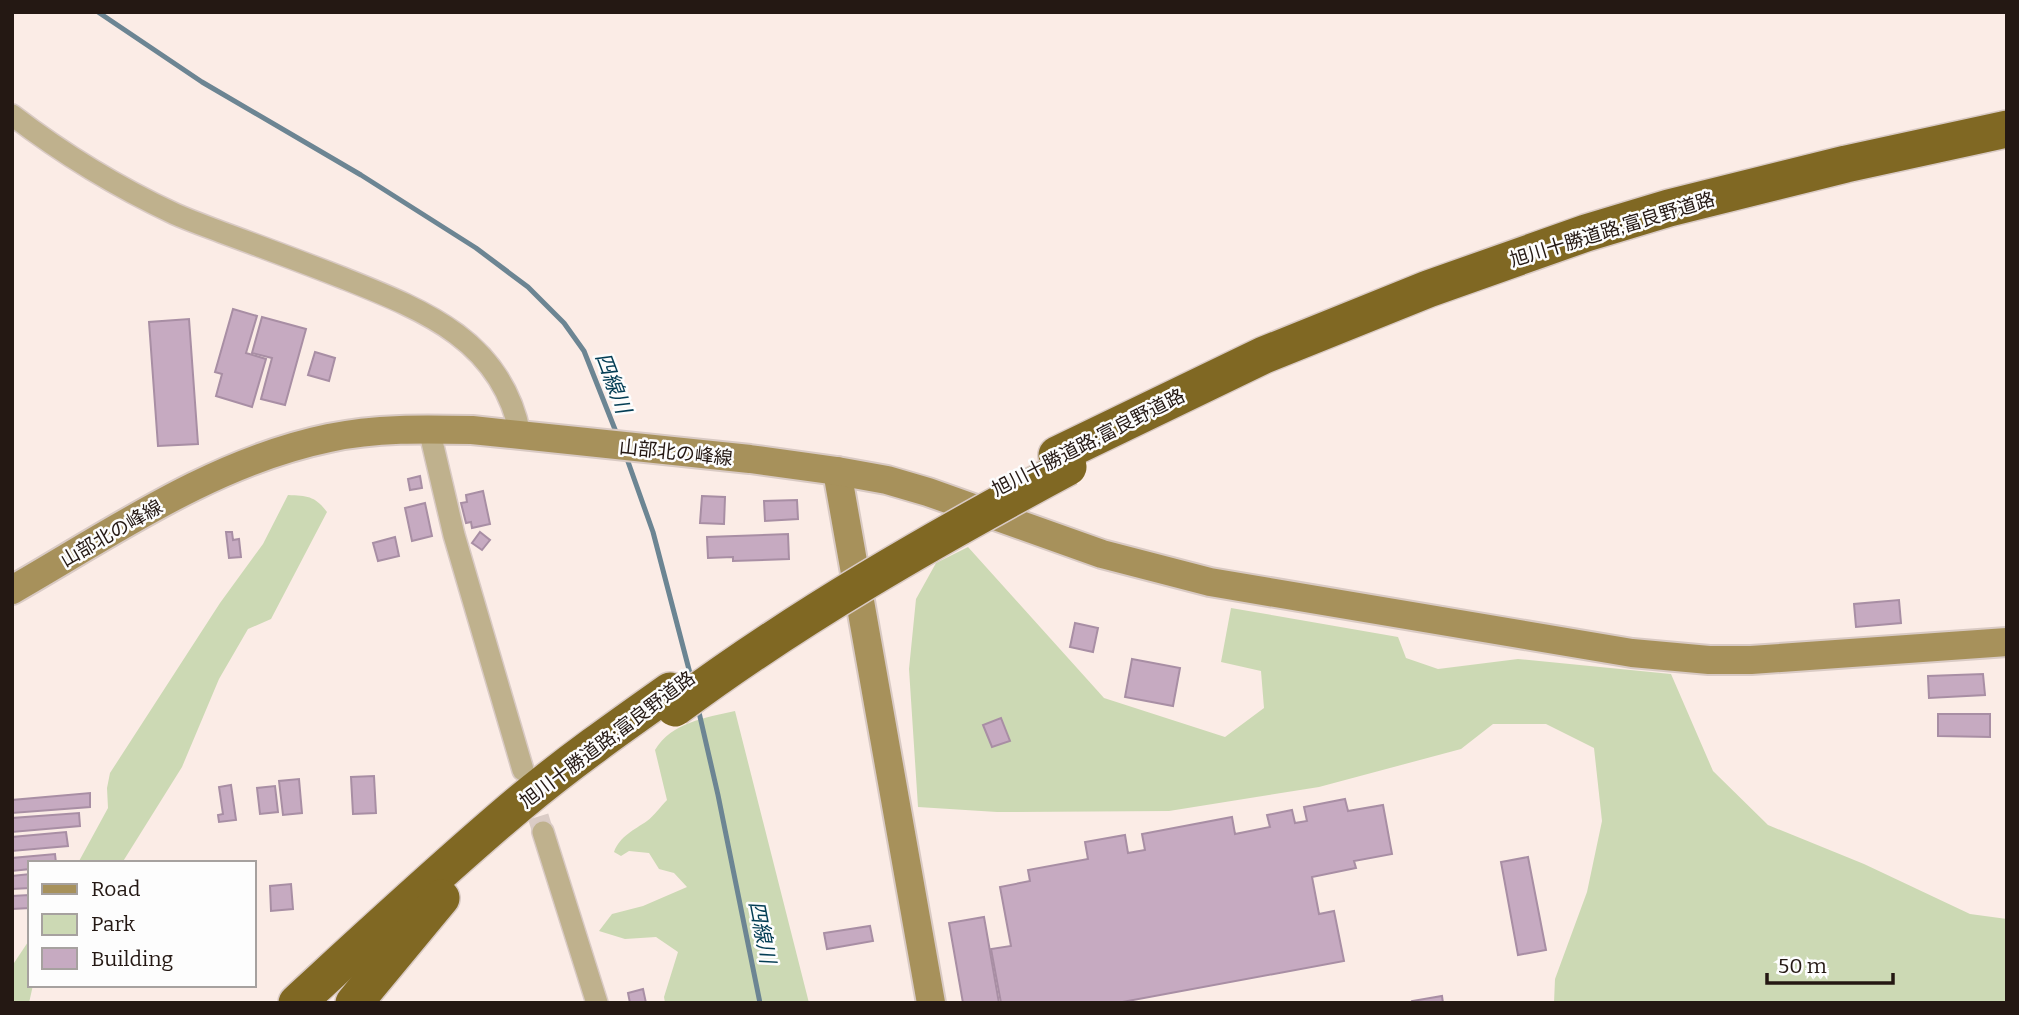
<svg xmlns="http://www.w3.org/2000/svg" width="2019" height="1015" viewBox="0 0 2019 1015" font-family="Bitter,'Noto Sans JP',serif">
  <rect width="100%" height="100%" fill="#fbece6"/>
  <g fill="#ccd9b4">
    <path d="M288,495c20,1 27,1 39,17l-56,107 -23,10 -29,50 -37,88 -60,96h-44l30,-55 -1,-20 3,-15 110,-170 43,-59z"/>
    <polygon points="968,547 1104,698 1225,737 1264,708 1261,671 1221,662 1231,608 1398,637 1406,658 1438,669 1518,659 1671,674 1713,771 1768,825 1864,864 1970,914 2007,919 2007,1003 1554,1003 1555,979 1587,892 1602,821 1594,748 1546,724 1493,724 1461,749 1319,787 1169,811 997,812 918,807 909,669 916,599 936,563"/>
    <path d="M735,711l74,292h-144l-1,-6 14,-45 -22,-15 -31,2 -26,-8 13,-17 31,-8 44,-19 -13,-14 -15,-4 -10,-16 -20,-2 -8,5 -7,-4c6,-16 20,-22 33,-31 7,-5 13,-14 20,-21l-12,-50c17,-28 50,-32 80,-39z"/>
    <polygon points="30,939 30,985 33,985 29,1003 12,1003 12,966"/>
  </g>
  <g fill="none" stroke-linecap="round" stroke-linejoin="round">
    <g stroke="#6c8593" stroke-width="5">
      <polyline points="98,12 202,82 361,175 476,248 528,287 564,323 584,351 618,437"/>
      <polyline points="626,456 653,532 692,681"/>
      <polyline points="698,708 718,795 760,1003"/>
    </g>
  </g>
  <g fill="#c6aac1" stroke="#a88ea4" stroke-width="2">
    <polygon points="233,309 257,316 246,353 266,359 252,407 216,396 222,374 215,372"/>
    <polygon points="262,317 306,329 285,405 261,399 272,358 252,353"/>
    <polygon points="189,319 198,444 158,446 149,322"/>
    <polygon points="315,352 335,358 329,381 308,375"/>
    <polygon points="420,476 422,488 410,490 408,479"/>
    <polygon points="483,491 490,524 472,528 471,522 466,523 461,503 467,502 466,495"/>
    <polygon points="702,496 725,497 724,524 700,523"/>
    <polygon points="797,500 798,519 765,521 764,501"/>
    <polygon points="425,503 432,536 412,541 405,508"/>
    <polygon points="226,532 232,532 233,540 239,539 241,557 229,558"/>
    <polygon points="480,532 490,540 482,550 472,543"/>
    <polygon points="788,534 789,559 733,561 733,557 708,558 707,537"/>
    <polygon points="395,537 399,556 378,561 373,543"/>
    <polygon points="1899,600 1901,623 1856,627 1854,604"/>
    <polygon points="1075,623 1098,628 1093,652 1070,647"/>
    <polygon points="1132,659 1180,668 1173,706 1125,697"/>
    <polygon points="1983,674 1985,695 1929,698 1928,676"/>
    <polygon points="1938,714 1990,714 1990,737 1938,736"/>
    <polygon points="1001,718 1010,741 992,747 983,725"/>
    <polygon points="374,776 376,813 353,814 351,777"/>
    <polygon points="299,779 302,813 283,815 279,781"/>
    <polygon points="231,785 236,820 219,822 218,815 223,814 219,787"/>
    <polygon points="275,786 278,812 260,814 257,788"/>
    <polygon points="90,793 90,807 12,813 12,800"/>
    <polygon points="1345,799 1348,811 1383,805 1392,854 1354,861 1356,868 1312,877 1319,914 1334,911 1344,961 1117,1003 1001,1003 991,949 1011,946 1000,887 1030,881 1028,870 1088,859 1085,842 1125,835 1128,853 1145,850 1142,834 1232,817 1235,834 1270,827 1267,815 1292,810 1295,823 1307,821 1304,807"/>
    <polygon points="79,813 80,826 12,832 12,818"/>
    <polygon points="66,832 68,846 12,851 12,837"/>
    <polygon points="55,854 56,863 30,863 30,869 12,871 12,858"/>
    <polygon points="1528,857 1546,950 1518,955 1501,862"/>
    <polygon points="30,874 30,888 12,889 12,876"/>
    <polygon points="291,884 293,909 271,911 270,886"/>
    <polygon points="29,895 30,908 12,909 12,896"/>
    <polygon points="984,917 999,1003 963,1003 949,923"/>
    <polygon points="870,926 873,941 827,949 824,933"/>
    <polygon points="643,989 646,1003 630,1003 628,993"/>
    <polygon points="1442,996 1443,1003 1412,1003 1412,1001"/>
  </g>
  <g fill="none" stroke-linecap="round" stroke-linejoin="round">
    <polyline stroke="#dbccc6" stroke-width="21" stroke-dasharray="21 10" stroke-linecap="butt" points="529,787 543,832"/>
    <g stroke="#d9cac4" stroke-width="24">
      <g id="street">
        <path d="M12,115c51,39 105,72 163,99 18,8 36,14 54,21 38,14 76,28 114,43 80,32 159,62 177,156"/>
        <polyline points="429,429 454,535 523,770"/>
        <polyline points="543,832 597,1003"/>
      </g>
    </g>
    <g stroke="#d9cac4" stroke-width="32">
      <g id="secondary">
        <polyline points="837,471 931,1003"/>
        <path d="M12,590c101,-58 201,-128 317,-152 47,-10 95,-9 143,-8l278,29 87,12 50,9 41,12 174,62 108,28 422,71 77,7h42l256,-18"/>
      </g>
    </g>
    <g stroke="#d9cac4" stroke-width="40">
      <g id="highway">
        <polyline points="1057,455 1264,355 1428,289 1586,233 1669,208 1846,164 2007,129"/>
        <path d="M297,1003c74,-68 147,-136 223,-200 48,-40 99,-76 150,-112"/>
        <polyline points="354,1003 441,898"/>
      </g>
    </g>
    <use href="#street" stroke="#bfb18d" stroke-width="21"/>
    <use href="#secondary" stroke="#a7915b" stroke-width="28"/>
    <use href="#highway" stroke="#806823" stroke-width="37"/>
    <g stroke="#d9cac4" stroke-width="40" stroke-linecap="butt">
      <path id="highway-bridge" d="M675,708c124,-92 257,-168 393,-241"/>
    </g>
    <use href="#highway-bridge" stroke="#806823" stroke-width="37"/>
  </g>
  <g text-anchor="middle" stroke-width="5" stroke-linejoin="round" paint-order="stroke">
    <g font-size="19" fill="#241813" stroke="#fdfdfd">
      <text transform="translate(1612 229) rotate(-17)" y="7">旭川十勝道路;富良野道路</text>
      <text transform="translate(1088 442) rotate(-27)" y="7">旭川十勝道路;富良野道路</text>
      <text transform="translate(676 452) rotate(6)" y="7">山部北の峰線</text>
      <text transform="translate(111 533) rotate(-30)" y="7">山部北の峰線</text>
      <text transform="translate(607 739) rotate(-37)" y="7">旭川十勝道路;富良野道路</text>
    </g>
    <g font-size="21" font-style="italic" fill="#033d54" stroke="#fdfdfd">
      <text transform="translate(613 383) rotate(69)" y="7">四線川</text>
      <text transform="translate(762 932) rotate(79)" y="7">四線川</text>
    </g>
  </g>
  <rect width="2019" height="1015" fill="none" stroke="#241813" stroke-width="28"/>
  <rect x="28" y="861" width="228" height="126" fill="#fdfdfd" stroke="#a6a19f" stroke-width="2"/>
  <rect x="42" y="884" width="35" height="10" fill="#a7915b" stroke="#a6a19f" stroke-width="2"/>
  <text x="91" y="896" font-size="21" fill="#241813">Road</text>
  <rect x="42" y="914" width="35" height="21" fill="#ccd9b4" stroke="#a6a19f" stroke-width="2"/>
  <text x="91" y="931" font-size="21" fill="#241813">Park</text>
  <rect x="42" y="948" width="35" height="21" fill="#c6aac1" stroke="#a6a19f" stroke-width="2"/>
  <text x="91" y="966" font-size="21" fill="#241813">Building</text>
  <path d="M1767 973v10h126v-10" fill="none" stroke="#241813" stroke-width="3.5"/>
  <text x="1778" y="973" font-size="21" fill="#241813" stroke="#fdfdfd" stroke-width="5" paint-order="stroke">50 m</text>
</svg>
